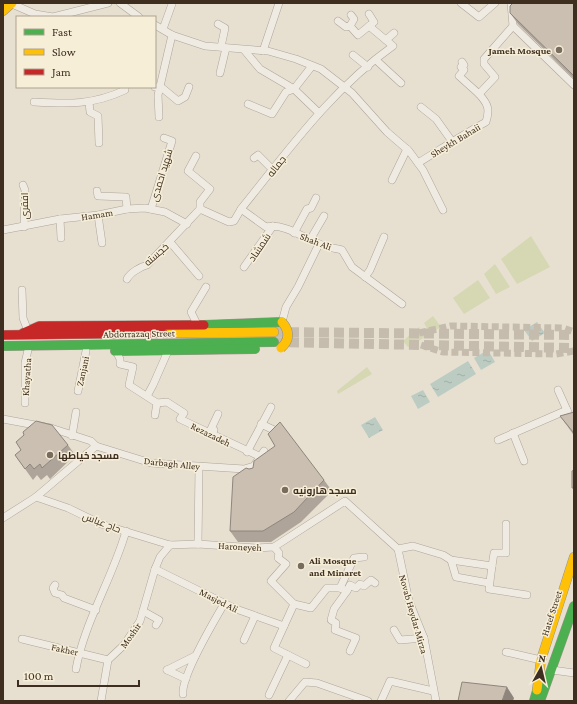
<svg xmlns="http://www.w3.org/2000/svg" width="577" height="704" viewBox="0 0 577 704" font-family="'Crimson Pro',Cairo,serif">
  <defs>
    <pattern id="water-ripples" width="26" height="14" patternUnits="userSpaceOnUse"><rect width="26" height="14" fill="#bcccc2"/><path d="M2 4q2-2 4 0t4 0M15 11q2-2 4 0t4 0" fill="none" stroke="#a2b0a6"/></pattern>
  </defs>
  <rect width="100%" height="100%" fill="#e7e0d1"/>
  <g fill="#d6d7b3">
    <polygon points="531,236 550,267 517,284 501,259"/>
    <polygon points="495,264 510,287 496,294 484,274"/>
    <polygon points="478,280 490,298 464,314 453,298"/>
    <polygon points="433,316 441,327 430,334 424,323"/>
    <polygon points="419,327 425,337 408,347 403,341"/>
    <polygon points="367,367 372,374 338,394 337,391"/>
  </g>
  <g fill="url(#water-ripples)">
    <polygon points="537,322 545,333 532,341 524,330"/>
    <polygon points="488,350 495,362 481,370 474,358"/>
    <polygon points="468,361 476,374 438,397 430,384"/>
    <polygon points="423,390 430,402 418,409 411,396"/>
    <polygon points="375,417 383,430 369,438 361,425"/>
  </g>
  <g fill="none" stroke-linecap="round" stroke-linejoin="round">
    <g stroke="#c5bcae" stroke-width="7" stroke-dasharray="7 3.5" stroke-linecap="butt">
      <polyline points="419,333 451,326 563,328 574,332"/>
      <polyline points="421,345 443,352 556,354 574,351"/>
    </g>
    <g stroke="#c5bcae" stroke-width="10" stroke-dasharray="10 5" stroke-linecap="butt">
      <polyline points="274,332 574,335"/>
      <polyline points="274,342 574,348"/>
    </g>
    <g stroke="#ada599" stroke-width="8">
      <g id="street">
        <polyline points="120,3 139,17"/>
        <polyline points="461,3 479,17 495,3"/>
        <polyline points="511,3 513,26 574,85"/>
        <polyline points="12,4 35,14 53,17 108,3"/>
        <polyline points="338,21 346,27 350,26 358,35 374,22 369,14"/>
        <polyline points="218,24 225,28 221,47"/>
        <polyline points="155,25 172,35 205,46 268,51 296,59 321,69 352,93 387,132 409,151 423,170 443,210"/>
        <polyline points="350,26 354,19 351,15"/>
        <polyline points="163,29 172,4"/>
        <polyline points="386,40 394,33"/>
        <polyline points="245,51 260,69 294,89 319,113"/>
        <polyline points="263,51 279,3"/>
        <polyline points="353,55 368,67"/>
        <polyline points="376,60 401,83"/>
        <polyline points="462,62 464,65 461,67 464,70 459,76 479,94"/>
        <polyline points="220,73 226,48"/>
        <polyline points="155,87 161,87 178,101 185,97 189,87"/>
        <path d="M34,102c35,2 59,3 91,-12v-3"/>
        <polyline points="89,102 90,112 98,116 99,143"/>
        <polyline points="248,104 272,114 286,92 294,89 312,66"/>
        <polyline points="421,107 436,119 451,140"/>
        <polyline points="159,117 158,95 172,35"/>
        <polyline points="254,158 258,155 273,170"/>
        <path d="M418,163c23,-14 44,-28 68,-41 4,-13 2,-18 -7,-28l16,-17 -11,-13v-5l29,-33"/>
        <polyline points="392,180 407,149"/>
        <polyline points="23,185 25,190 24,227"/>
        <polyline points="97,191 98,196 126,197 127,209"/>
        <polyline points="151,209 172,141 164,138"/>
        <path d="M200,209l29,13 5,-1 7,-12c46,-57 91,-120 152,-163l-24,-20"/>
        <path d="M241,209l25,18c18,-4 36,10 51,16 8,4 17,5 25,7l10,17 50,37"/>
        <polyline points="98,215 102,243"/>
        <polyline points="60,219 61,238"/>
        <polyline points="3,230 60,219 98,215 127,209 145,208 165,212 187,224"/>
        <polyline points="294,233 307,209 311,208 316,198"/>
        <polyline points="310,240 324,216"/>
        <polyline points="170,242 199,276"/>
        <polyline points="244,267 273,226"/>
        <polyline points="365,277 370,270 384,237"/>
        <path d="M127,279c3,-6 13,-12 20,-14l53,-56v-7l10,-13 -22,-18 8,-15"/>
        <polyline points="22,290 23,318 28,331"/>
        <polyline points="282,322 286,307 298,287 319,244"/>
        <polyline points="198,326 191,312 206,287"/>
        <polyline points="116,351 120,359 120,364 133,367 129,385 157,403 167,402 184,413 180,419 261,457"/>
        <polyline points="558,390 567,410"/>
        <polyline points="78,391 86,351"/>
        <polyline points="147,396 153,385 168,351"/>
        <polyline points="25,403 25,363 28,350"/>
        <polyline points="155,415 157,403"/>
        <polyline points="3,419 51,428 91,441 96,446"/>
        <polyline points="261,424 274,430"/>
        <polyline points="513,433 524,461"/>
        <polyline points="212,435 214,430 211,429 218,414"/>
        <polyline points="72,436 76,412"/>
        <polyline points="498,440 567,410 571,419 574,418"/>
        <polyline points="247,452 271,407"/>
        <polyline points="36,497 68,508 101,524 170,545 198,544 256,548 274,547 345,501 398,549 409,601 424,638 436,701"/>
        <polyline points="3,518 36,497 96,446 151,463 244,469 254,466 264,451"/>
        <polyline points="198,544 199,467"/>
        <polyline points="274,547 279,553 278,558 286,564 271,581 294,604 274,648 306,664"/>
        <polyline points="398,549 413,546 443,555 451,560 492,566 489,589 527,595"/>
        <polyline points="451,560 456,577 489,583"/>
        <polyline points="492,566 494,553 506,553 506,524"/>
        <polyline points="155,569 236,609 284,626"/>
        <polyline points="55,585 53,588 55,593 62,595 64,598 96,610"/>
        <polyline points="340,588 347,591 334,609 331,620 336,623 335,630 356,638 350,651"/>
        <polyline points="347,591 350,585 356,588 360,584 364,586 371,580 375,583"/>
        <polyline points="294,604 311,608 327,588 340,588 354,558 364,557"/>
        <polyline points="143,611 159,620 156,625"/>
        <polyline points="394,630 400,640 424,638"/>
        <polyline points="22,639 108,660"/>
        <polyline points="244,640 255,616"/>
        <polyline points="506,652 541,660"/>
        <path d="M76,669c8,-46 37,-92 50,-138"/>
        <polyline points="167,670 195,656"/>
        <polyline points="167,670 186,679"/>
        <polyline points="552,670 574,673"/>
        <path d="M183,694c-2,-17 31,-73 41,-90"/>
        <polyline points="269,695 288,655"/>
        <polyline points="101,701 108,660 124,645 140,621 155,569 160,557 170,545"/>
        <polyline points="289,701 305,682 317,683 368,701"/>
        <polyline points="381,701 390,681 433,691"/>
      </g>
    </g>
    <g stroke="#9c958a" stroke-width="10">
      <g id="fast">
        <polyline points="204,325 282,322"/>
        <polyline points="3,346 274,342"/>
        <polyline points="115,351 255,349"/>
        <polyline points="534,701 539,684"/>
        <polyline points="540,701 574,606"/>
      </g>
    </g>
    <g stroke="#9c958a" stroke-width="10">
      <g id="slow">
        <polyline points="3,11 12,3"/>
        <polyline points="163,333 274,332"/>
        <polyline points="537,690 541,660 574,557"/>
      </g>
    </g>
    <g stroke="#9c958a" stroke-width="10">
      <g id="jam">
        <polyline points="23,333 39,326 204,325"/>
        <polyline points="3,335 163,333"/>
      </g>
    </g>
    <use href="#street" stroke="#efebe3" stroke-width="7"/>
    <use href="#fast" stroke="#4caf50" stroke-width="9"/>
    <use href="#slow" stroke="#ffc107" stroke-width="9"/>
    <use href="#jam" stroke="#c62828" stroke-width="9"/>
    <g stroke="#928b80" stroke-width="10" stroke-linecap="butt">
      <path id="slow-bridge" d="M281,348c9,-8 9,-17 1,-26"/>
    </g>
    <use href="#slow-bridge" stroke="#ffc107" stroke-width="9"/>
  </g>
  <g fill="#afa499">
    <polygon points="574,3 574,79 518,24 510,13"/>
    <polygon points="574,412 573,434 560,416"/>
    <polygon points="68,445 75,455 50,479 47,475 41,480 37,475 33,480 15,455 21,450"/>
    <polygon points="249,469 324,480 332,491 301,522 271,542 238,542 230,531"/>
  </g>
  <polygon fill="#8e867d" points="507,687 514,698 513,701 502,701"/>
  <g fill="#cbbfb2" stroke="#8e867d">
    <polygon points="513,3 574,3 574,76 510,13 510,6"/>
    <polygon points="574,412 574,436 573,432 560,416"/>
    <polygon points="36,421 52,425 68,445 42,468 40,464 34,469 30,464 25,469 15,455 21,450 16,442 24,435 23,432"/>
    <polygon points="280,422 324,480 294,512 263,531 230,531 233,477 246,468 249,469 253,468 254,461 275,446 268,434"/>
    <polygon points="574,470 574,488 572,488 572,471"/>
    <polygon points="462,682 507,687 502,701 458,701"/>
  </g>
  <g fill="#786c5e" stroke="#f7eed8" stroke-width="1.5">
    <circle cx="559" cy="50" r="4"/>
    <circle cx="50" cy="455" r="4"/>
    <circle cx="285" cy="490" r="4"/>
    <circle cx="301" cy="566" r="4"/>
  </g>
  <g text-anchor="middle" stroke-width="3" stroke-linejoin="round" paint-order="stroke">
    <g font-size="10" font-weight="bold" fill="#3d2e20" stroke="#f7eed8" text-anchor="start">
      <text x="551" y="54" text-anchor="end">Jameh Mosque</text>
      <text x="58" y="459">مسجد خیاطها</text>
      <text x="293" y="494">مسجد هارونیه</text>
      <text x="309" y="564">Ali Mosque<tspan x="309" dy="12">and Minaret</tspan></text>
    </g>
    <g font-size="10" fill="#3d2e20" stroke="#f7eed8">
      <text transform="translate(455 140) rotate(-31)" y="4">Sheykh Bahaii</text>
      <text transform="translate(276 166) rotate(-51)" y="4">جماله</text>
      <text transform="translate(161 175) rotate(-73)" y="4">شهید احمدی</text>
      <text transform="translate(24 206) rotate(-90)" y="4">افقری</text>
      <text transform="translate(97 214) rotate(-9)" y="4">Hamam</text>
      <text transform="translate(316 241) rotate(21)" y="4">Shah Ali</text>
      <text transform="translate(259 247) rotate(-56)" y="4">شمشاد</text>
      <text transform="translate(156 254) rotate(-41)" y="4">خجسته</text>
      <text transform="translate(139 333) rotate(-1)" y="4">Abdorrazaq Street</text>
      <text transform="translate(82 371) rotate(-78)" y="4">Zanjani</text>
      <text transform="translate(26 377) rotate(-86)" y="4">Khayatha</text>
      <text transform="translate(211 434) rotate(26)" y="4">Rezazadeh</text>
      <text transform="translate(172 463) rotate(6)" y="4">Darbagh Alley</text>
      <text transform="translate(102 522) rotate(21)" y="4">حاج عباس</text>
      <text transform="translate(240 546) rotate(3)" y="4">Haroneyeh</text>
      <text transform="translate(219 600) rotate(27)" y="4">Masjed Ali</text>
      <text transform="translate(551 613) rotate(-72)" y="4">Hatef Street</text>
      <text transform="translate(414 614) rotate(74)" y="4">Novab Heydar Mirza</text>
      <text transform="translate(130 635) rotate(-55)" y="4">Moshir</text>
      <text transform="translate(65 649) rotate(12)" y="4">Fakher</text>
    </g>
  </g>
  <rect width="577" height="704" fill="none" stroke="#3d2e20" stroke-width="8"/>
  <rect x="16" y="16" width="140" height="72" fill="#f7eed8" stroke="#ada18e"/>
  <rect x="24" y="29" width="20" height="6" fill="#4caf50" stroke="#ada18e"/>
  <text x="52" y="36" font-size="12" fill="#3d2e20">Fast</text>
  <rect x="24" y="49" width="20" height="6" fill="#ffc107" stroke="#ada18e"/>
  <text x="52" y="56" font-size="12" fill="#3d2e20">Slow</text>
  <rect x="24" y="69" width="20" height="6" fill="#c62828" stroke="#ada18e"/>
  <text x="52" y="76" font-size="12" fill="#3d2e20">Jam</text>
  <g transform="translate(541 668) rotate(8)" stroke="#f7eed8" stroke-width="3" paint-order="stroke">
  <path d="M0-3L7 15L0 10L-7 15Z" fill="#3d2e20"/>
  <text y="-6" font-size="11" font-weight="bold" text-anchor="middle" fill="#3d2e20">N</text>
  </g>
  <path d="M18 680v6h121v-6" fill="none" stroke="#3d2e20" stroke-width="2"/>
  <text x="24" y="680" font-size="12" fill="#3d2e20" stroke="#f7eed8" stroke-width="3" paint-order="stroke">100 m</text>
</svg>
